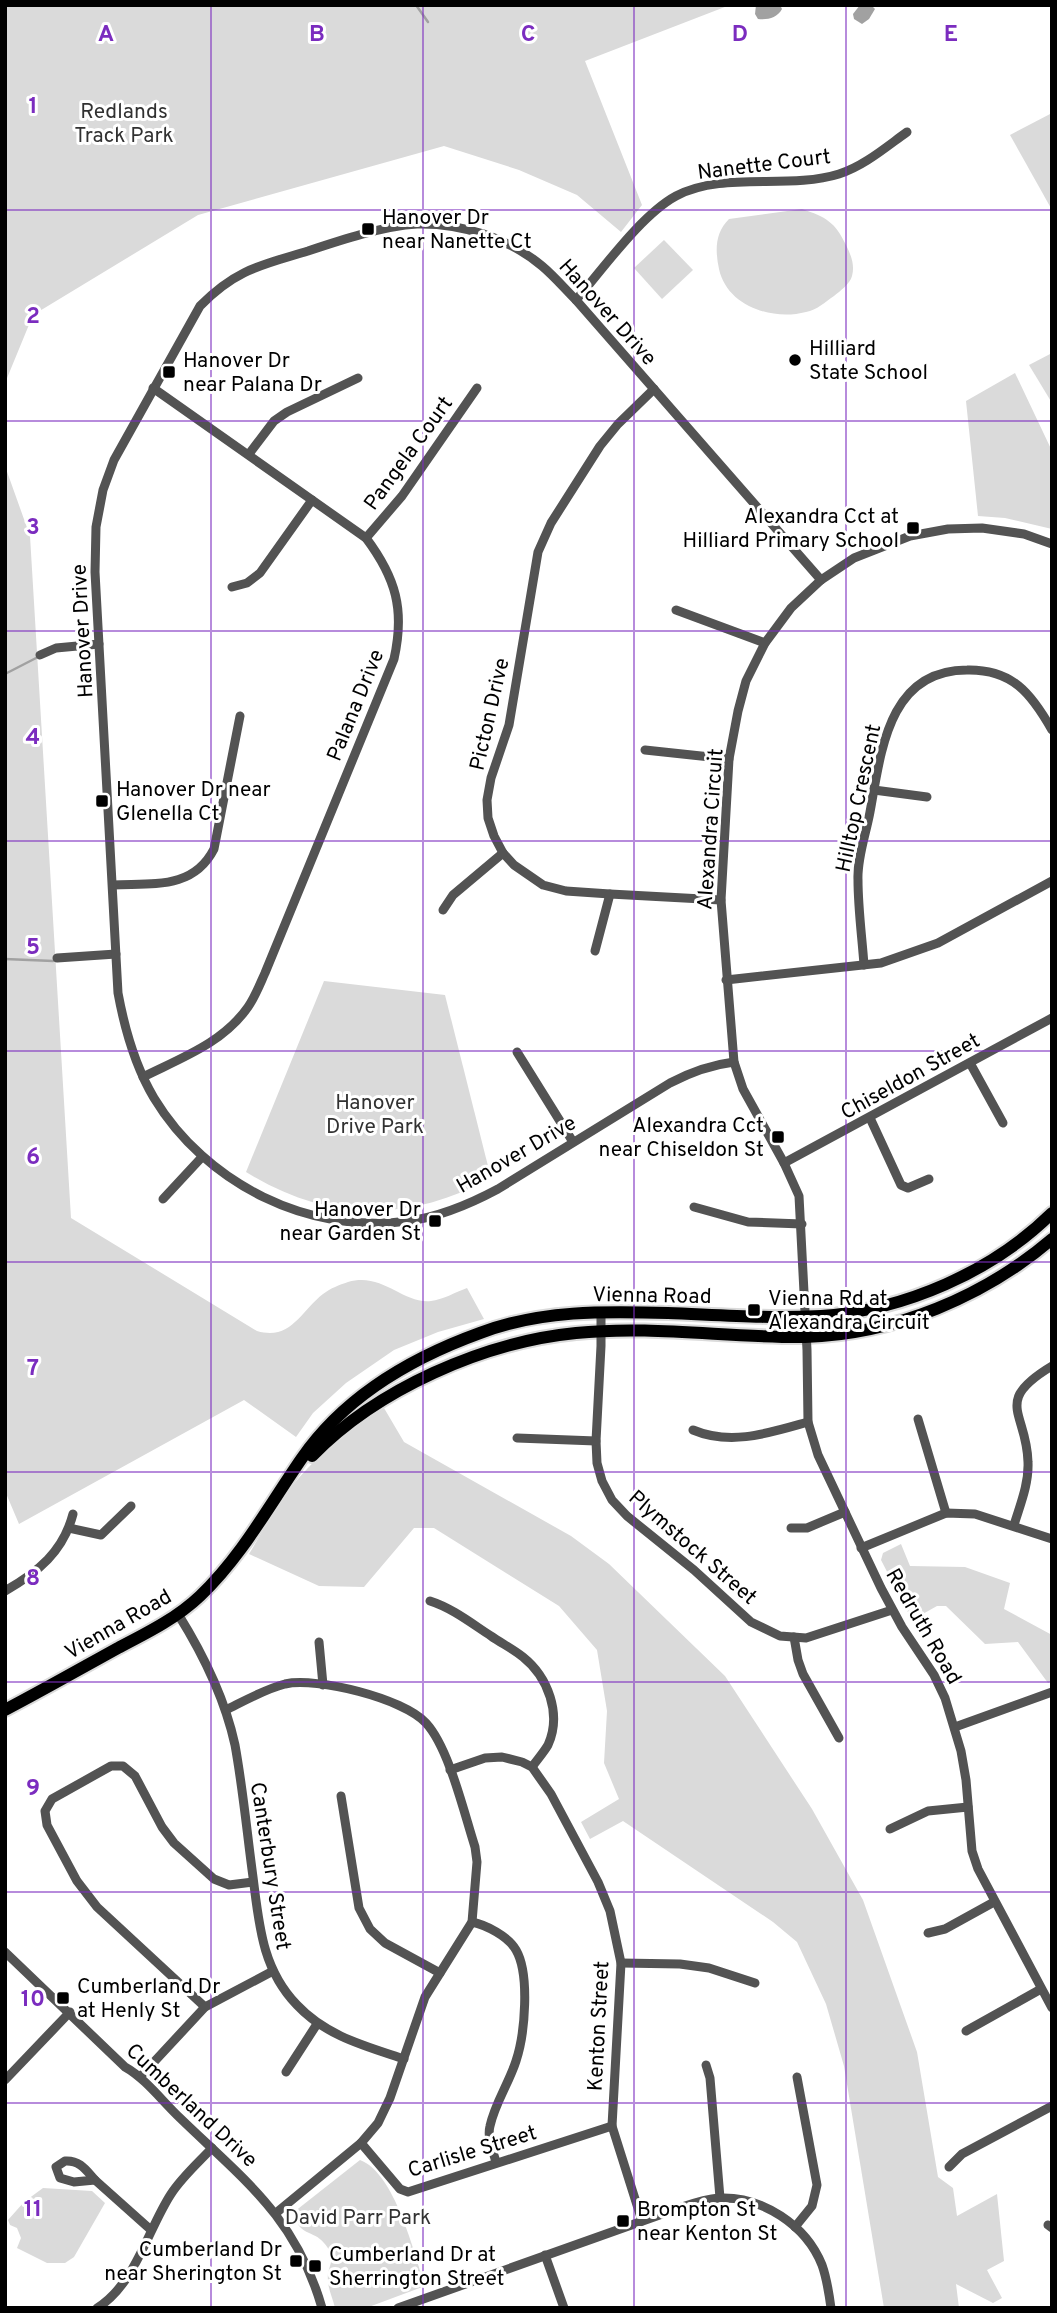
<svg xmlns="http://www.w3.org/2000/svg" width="1057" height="2313" viewBox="0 0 1057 2313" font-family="Overpass,sans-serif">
  <rect width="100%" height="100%" fill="#fff"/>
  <g fill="#dadada">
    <polygon points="5,5 730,5 585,61 642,205 621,232 577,195 519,170 444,146 198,215 33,315 5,383"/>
    <polygon points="1052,113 1052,210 1010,135"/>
    <path d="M802,209c24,8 33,13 44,36 5,10 9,20 6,31 -2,8 -12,15 -18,20 -9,6 -17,14 -28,16 -34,9 -79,-6 -87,-43 -4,-19 -4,-36 10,-50z"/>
    <polygon points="664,240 693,270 662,299 634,268"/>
    <polygon points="1052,353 1052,403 1029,365"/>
    <polygon points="1015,373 1052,451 1052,529 1005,518 978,516 966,401"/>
    <path d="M5,466l25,70 41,682 186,113c34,10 44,-20 66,-37 8,-6 16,-9 25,-12 35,-10 54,22 83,19 11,-1 25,-9 36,-13l17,31 -46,13 -44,18 -48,33 -33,30 -17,24 -52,-37 -225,124 -14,-33z"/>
    <path d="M324,981l121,14 46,183c-82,45 -165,44 -245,-6z"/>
    <path d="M384,1408l20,34 167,94 38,28 116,112 87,133 51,91 54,152 21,125 15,11 4,28 40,-22 7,67 -17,9 15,28 -9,5 -37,-19 3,24h-75l-40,-242 -18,-62 -29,-62 -24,-20 -150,-101 -33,18 -9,-17 38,-23 -15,-36 3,-52 -10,-61 -38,-44 -125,-78h-20l-50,59 -45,-1 -70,-32c12,-20 24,-41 37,-60 25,-34 62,-65 98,-86z"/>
    <polygon points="901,1544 910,1566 965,1567 1010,1583 1004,1609 1052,1635 1052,1681 1048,1683 1018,1642 985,1644 946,1606 937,1606 912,1620 881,1560 883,1553"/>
    <path d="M360,2160c35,13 54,93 65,126l-59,22h-31c-2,-9 -7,-19 -7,-28 -2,-14 11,-20 -4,-37 -10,-13 -27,-7 -30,-31z"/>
    <polygon points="43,2188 92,2191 105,2203 74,2257 65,2263 47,2263 17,2248 21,2238 17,2228 10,2225 8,2220 24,2202"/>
  </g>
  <g fill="#a1a1a1">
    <path d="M756,5h24l2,4c-5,9 -14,11 -24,10l-3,-5z"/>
    <polygon points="860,5 871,5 875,9 869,19 862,24 854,19 853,14"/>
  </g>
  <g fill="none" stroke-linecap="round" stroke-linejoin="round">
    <g stroke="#a1a1a1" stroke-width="2.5">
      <polyline points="416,5 428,22"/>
      <polyline points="5,674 38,657"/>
      <polyline points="5,959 53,961"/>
    </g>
    <g stroke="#dbdbdb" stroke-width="16">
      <g id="major">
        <path d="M312,1456c65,-67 172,-114 264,-123 76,-8 153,5 229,4 90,-3 179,-40 247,-98"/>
        <path d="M5,1710c38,-20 75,-41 113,-62 29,-15 59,-30 82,-52 42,-40 70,-92 102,-138 43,-62 109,-100 178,-125 60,-23 125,-22 188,-20 51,2 102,6 153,3 84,-6 171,-44 231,-103"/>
      </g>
    </g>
    <g stroke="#535353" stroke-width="9">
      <path d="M576,300c27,-31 65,-85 100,-104 47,-25 112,-6 163,-22 25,-8 47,-27 68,-42"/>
      <polyline points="654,389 618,424 600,446 551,523 538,552 509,725 491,778 487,800 488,818 494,836 503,853 514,865 543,885 566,891 610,894 721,900"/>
      <polyline points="249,454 274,421 287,412 358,378"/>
      <polyline points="366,538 402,496 477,388"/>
      <polyline points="1052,544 1024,534 982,528 948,529 910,536 854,558 821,580 791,608 765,643 746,681 738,711 729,759 721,900 734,1062 743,1089 784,1163 799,1196 807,1350 808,1422 818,1455 881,1588 902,1627 934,1675 945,1698 961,1751 966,1780 972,1851 978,1869 1052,2008"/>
      <polyline points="232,587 247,583 260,573 312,500"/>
      <polyline points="676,610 765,643"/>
      <polyline points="40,655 56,648 99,644"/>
      <polyline points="645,750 729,759"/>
      <polyline points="874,790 927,797"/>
      <path d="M113,885c39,-2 80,5 101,-36l26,-133"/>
      <polyline points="443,910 453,895 503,853"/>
      <polyline points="595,951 610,894"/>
      <polyline points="57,958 116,954"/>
      <path d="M864,965c-2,-28 -6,-57 -6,-85 -1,-22 8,-46 12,-68 11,-60 18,-142 97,-142 45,-1 64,23 85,60"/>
      <polyline points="726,980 881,963 938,943 1052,881"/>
      <polyline points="517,1052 573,1142"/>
      <path d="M734,1062c-24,3 -43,10 -64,21l-172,106c-28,15 -58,28 -90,32 -99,14 -202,-37 -254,-123 -19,-32 -29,-67 -36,-105l-23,-421 1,-45 7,-37 11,-30 86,-154c36,-37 62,-41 108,-55 33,-11 75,-25 109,-27 44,-1 92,14 125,42 12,10 23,23 34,34l245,280"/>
      <polyline points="970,1063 1003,1123"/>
      <path d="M143,1077c38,-19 80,-34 105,-70 7,-10 12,-23 17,-34l129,-314c11,-49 2,-81 -28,-121l-213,-150"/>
      <polyline points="870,1118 901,1185 908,1188 929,1179"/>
      <polyline points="784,1163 1052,1018"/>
      <polyline points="163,1199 202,1157"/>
      <polyline points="694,1207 748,1222 802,1224"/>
      <polyline points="601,1312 601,1346 596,1441 597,1463 602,1481 612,1500 627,1516 694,1570 751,1622 780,1636 806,1638 892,1610"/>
      <polyline points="918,1419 946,1513"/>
      <path d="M693,1430c38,16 76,3 115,-8"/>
      <polyline points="517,1438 596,1441"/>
      <path d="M1014,1525c6,-20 15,-41 14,-63 -1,-50 -36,-60 24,-96"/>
      <polyline points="69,1528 101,1535 131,1506"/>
      <polyline points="791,1528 807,1528 845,1512"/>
      <polyline points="861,1548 946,1513 975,1514 1052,1539"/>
      <path d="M5,1591c33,-19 58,-39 68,-77"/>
      <path d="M430,1601c22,7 41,22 61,35 10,7 22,13 32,21 25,20 39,57 25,88 -4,7 -11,15 -16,22"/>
      <path d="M178,1614c25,40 47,85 57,131 8,44 12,88 18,132 6,47 9,92 44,128 29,31 68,41 107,54"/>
      <polyline points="794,1637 798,1660 803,1674 839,1738"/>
      <polyline points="319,1642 323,1685"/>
      <path d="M226,1710c18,-9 39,-21 59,-26 32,-7 118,14 141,39 23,25 38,90 49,124l2,15 -5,60 -47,75 -35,101 -12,25 -17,20 -85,70"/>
      <polyline points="955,1727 1052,1692"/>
      <polyline points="450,1770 485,1758 502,1757 522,1762 532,1767 551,1794 598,1882 610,1911 621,1963 612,2126 642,2221"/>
      <polyline points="341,1796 359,1908 370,1929 385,1943 440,1973"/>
      <polyline points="890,1829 928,1811 968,1807"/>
      <path d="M472,1922c14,3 36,14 44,28 14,24 9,84 0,111 -7,22 -21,42 -26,65 -3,12 3,25 6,36"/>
      <polyline points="928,1933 945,1929 994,1902"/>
      <path d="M5,1952l120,115c20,11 38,35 55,51 64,62 116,99 142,190"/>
      <polyline points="621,1963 680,1964 709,1968 755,1983"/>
      <polyline points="205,2007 97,1907 77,1881 47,1825 45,1811 52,1799 111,1766 123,1766 135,1776 162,1827 174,1843 214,1879 229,1885 253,1882"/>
      <polyline points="966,2031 1041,1989"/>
      <polyline points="706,2065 710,2078 720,2198"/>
      <polyline points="286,2072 317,2024"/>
      <polyline points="140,2077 205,2007 273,1971"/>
      <polyline points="5,2080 70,2012"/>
      <polyline points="361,2143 400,2189 408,2192 612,2126"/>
      <path d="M65,2161c15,-1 21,9 30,19l-21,2 -14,-4 -4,-11z"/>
      <polyline points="949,2167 962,2154 1052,2106"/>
      <polyline points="95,2180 151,2230"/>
      <polyline points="1048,2225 1052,2228"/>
      <polyline points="795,2227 812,2206 817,2185 797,2077"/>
      <polyline points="545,2255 564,2308"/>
      <path d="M97,2308c38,-23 51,-79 74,-114 11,-17 27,-31 41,-46"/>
      <path d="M398,2308l284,-101c12,-4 24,-8 37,-9 43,-2 87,27 103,67 5,14 7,28 9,43"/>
    </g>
    <use href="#major" stroke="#000" stroke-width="12"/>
  </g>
  <path fill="none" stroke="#7b2cbf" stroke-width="2" stroke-opacity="0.55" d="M211,5v2303M423,5v2303M634,5v2303M846,5v2303M5,210h1047M5,421h1047M5,631h1047M5,841h1047M5,1051h1047M5,1262h1047M5,1472h1047M5,1682h1047M5,1892h1047M5,2103h1047"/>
  <g fill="#000" stroke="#fff" stroke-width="2.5">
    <rect x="361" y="222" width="14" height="14" rx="3.5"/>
    <circle cx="795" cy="360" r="7"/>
    <rect x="162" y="365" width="14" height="14" rx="3.5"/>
    <rect x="906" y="521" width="14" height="14" rx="3.5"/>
    <rect x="95" y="794" width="14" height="14" rx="3.5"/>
    <rect x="771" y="1130" width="14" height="14" rx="3.5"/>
    <rect x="428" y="1214" width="14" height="14" rx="3.5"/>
    <rect x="747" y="1303" width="14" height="14" rx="3.5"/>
    <rect x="56" y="1991" width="14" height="14" rx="3.5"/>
    <rect x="616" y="2214" width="14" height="14" rx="3.5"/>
    <rect x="289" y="2254" width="14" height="14" rx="3.5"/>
    <rect x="308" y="2259" width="14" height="14" rx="3.5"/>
  </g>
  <g text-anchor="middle" stroke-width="6" stroke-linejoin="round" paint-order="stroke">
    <g font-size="21" fill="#313131" stroke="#fff">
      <text x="124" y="118">Redlands<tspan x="124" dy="24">Track Park</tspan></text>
      <text x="375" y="1109">Hanover<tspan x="375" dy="24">Drive Park</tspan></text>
      <text x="358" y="2224">David Parr Park</text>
    </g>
    <g font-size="21" fill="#000" stroke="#fff">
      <text transform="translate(764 164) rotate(-7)" y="7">Nanette Court</text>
      <text transform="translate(608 312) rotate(48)" y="7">Hanover Drive</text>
      <text transform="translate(408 453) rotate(-54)" y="7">Pangela Court</text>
      <text transform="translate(82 631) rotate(-93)" y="7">Hanover Drive</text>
      <text transform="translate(355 705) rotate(-68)" y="7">Palana Drive</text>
      <text transform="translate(489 714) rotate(-77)" y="7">Picton Drive</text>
      <text transform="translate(858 798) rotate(-78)" y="7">Hilltop Crescent</text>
      <text transform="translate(710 829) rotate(-86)" y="7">Alexandra Circuit</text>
      <text transform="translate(910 1076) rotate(-29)" y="7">Chiseldon Street</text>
      <text transform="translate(516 1154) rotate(-30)" y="7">Hanover Drive</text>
      <text transform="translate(652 1295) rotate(1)" y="7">Vienna Road</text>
      <text transform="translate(693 1547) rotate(41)" y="7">Plymstock Street</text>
      <text transform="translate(118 1624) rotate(-30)" y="7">Vienna Road</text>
      <text transform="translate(924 1626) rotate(60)" y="7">Redruth Road</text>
      <text transform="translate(271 1866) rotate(81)" y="7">Canterbury Street</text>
      <text transform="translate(598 2026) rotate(-87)" y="7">Kenton Street</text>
      <text transform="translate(192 2105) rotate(43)" y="7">Cumberland Drive</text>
      <text transform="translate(472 2151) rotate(-17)" y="7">Carlisle Street</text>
    </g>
    <g font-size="21" fill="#000" stroke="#fff" text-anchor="start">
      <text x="382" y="224">Hanover Dr<tspan x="382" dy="24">near Nanette Ct</tspan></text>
      <text x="809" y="355">Hilliard<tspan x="809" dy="24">State School</tspan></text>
      <text x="183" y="367">Hanover Dr<tspan x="183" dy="24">near Palana Dr</tspan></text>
      <text x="899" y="523" text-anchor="end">Alexandra Cct at<tspan x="899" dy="24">Hilliard Primary School</tspan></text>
      <text x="116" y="796">Hanover Dr near<tspan x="116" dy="24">Glenella Ct</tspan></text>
      <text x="764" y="1132" text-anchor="end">Alexandra Cct<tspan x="764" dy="24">near Chiseldon St</tspan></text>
      <text x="421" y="1216" text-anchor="end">Hanover Dr<tspan x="421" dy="24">near Garden St</tspan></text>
      <text x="768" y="1305">Vienna Rd at<tspan x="768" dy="24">Alexandra Circuit</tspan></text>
      <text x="77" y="1993">Cumberland Dr<tspan x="77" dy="24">at Henly St</tspan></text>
      <text x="637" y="2216">Brompton St<tspan x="637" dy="24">near Kenton St</tspan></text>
      <text x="282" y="2256" text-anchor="end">Cumberland Dr<tspan x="282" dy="24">near Sherington St</tspan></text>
      <text x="329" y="2261">Cumberland Dr at<tspan x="329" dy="24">Sherrington Street</tspan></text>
    </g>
  </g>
  <g font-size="23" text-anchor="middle" font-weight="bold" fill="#7b2cbf" stroke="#fff" stroke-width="6" stroke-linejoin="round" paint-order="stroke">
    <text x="106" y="41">A</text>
    <text x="317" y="41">B</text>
    <text x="528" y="41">C</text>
    <text x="740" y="41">D</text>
    <text x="951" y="41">E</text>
    <text x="33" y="113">1</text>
    <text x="33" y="323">2</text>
    <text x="33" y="534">3</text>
    <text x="33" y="744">4</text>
    <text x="33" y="954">5</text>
    <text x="33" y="1164">6</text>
    <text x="33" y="1375">7</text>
    <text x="33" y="1585">8</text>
    <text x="33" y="1795">9</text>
    <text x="33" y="2006">10</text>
    <text x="33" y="2216">11</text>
  </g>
  <rect width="1057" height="2313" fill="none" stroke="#000000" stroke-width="14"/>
</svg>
